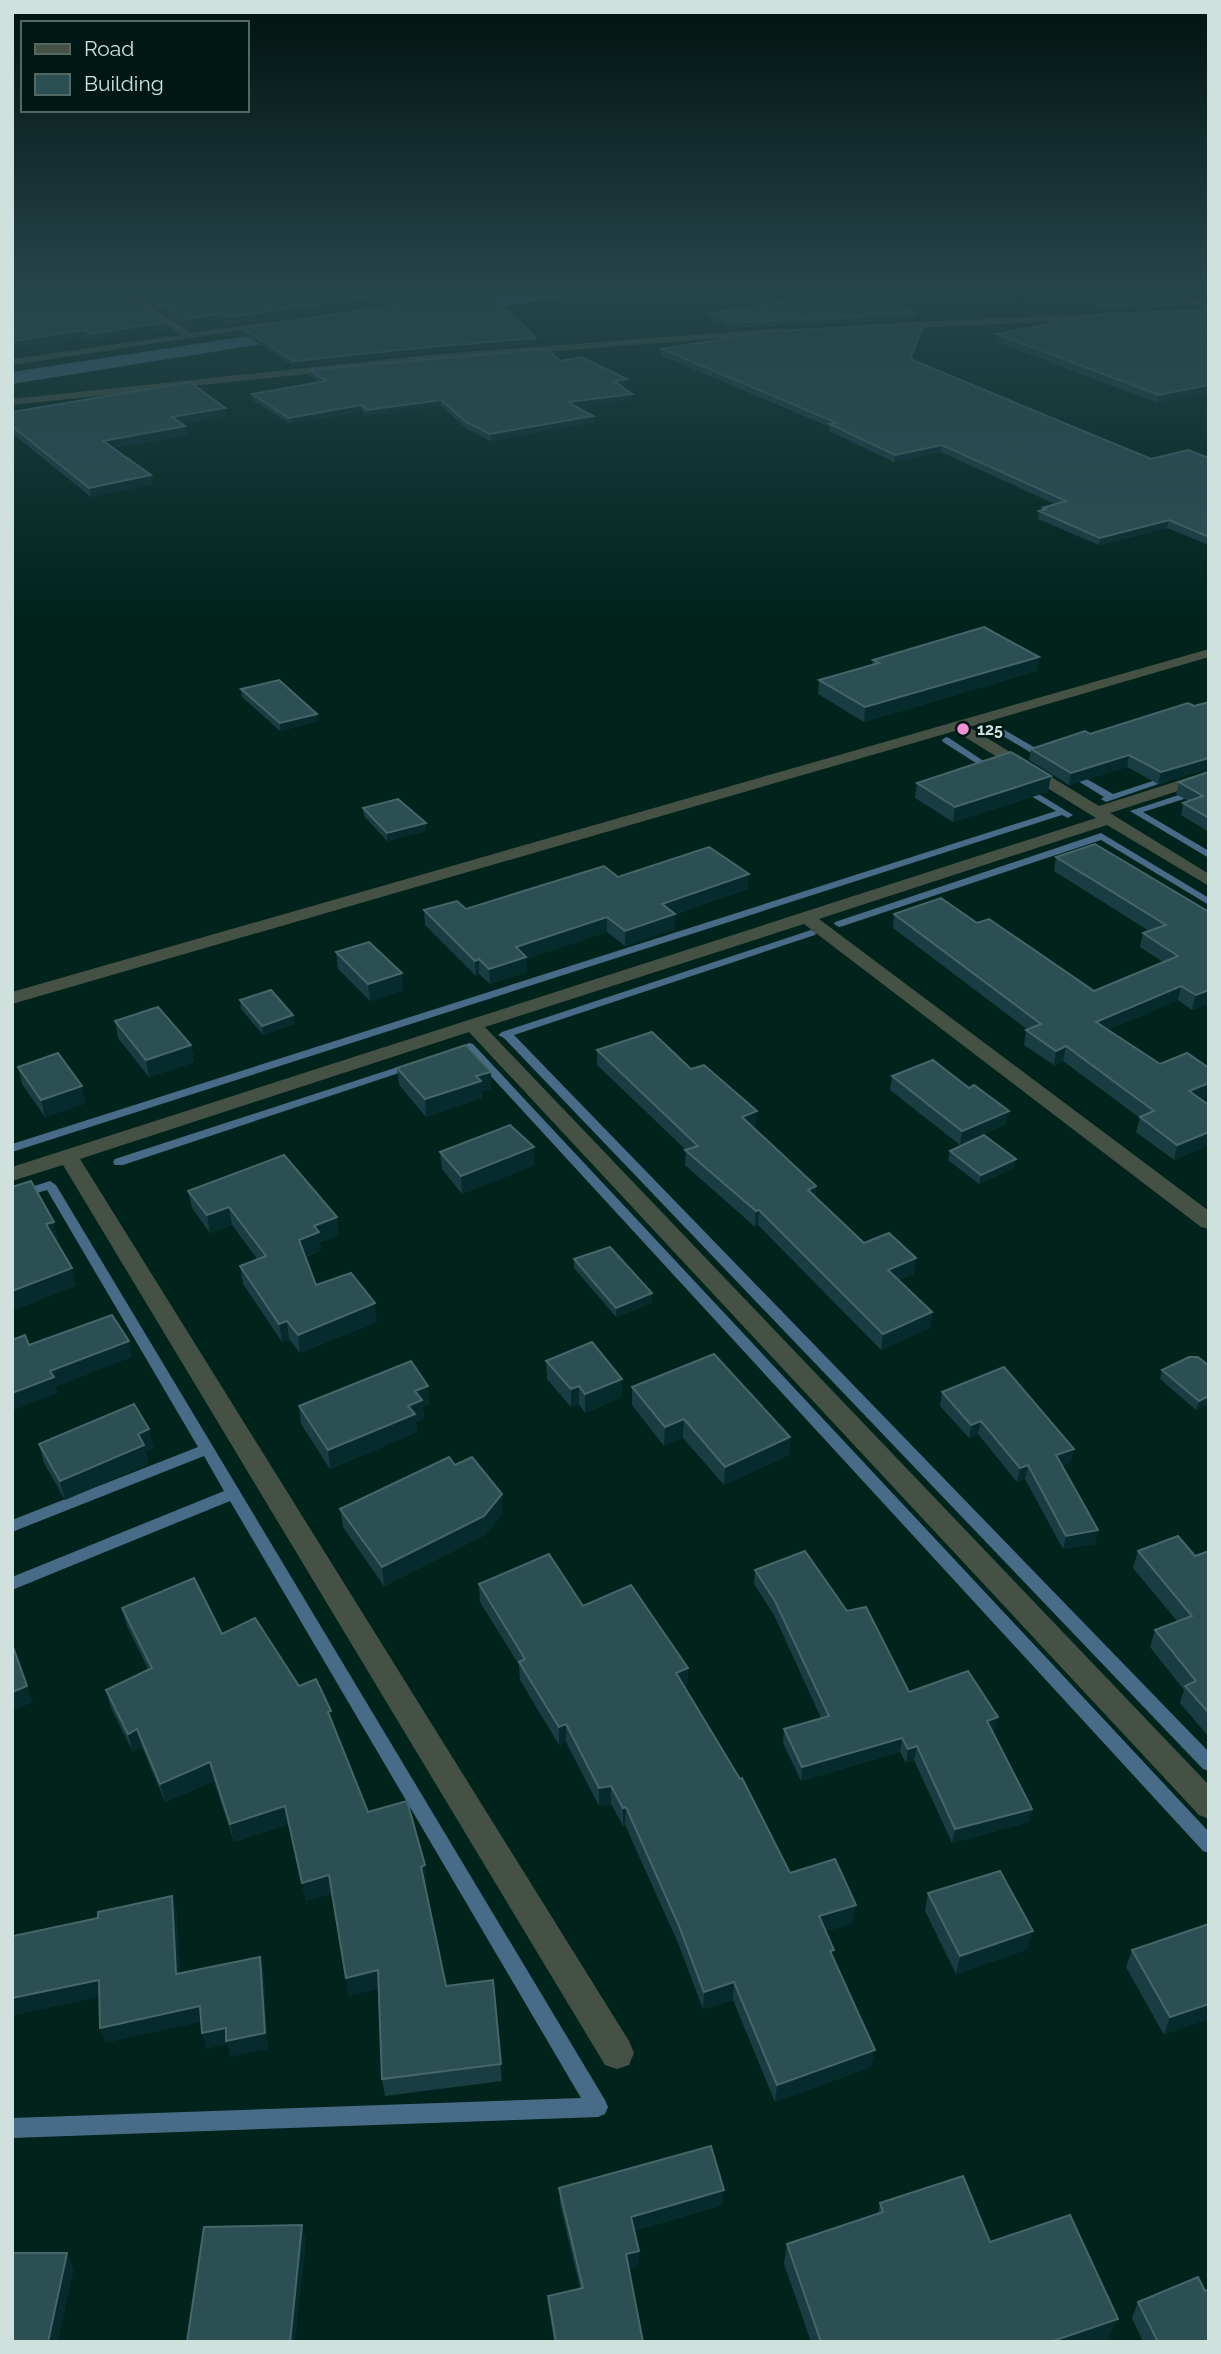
<svg xmlns="http://www.w3.org/2000/svg" width="1221" height="2354" viewBox="0 0 1221 2354" font-family="Raleway,sans-serif">
  <rect width="100%" height="100%" fill="#00231c"/>
  <g fill="none" stroke-linecap="round" stroke-linejoin="round">
    <g fill="#486c88" fill-rule="evenodd">
      <polygon points="1001,728 1046,754 1047,756 1040,758 998,733 997,731"/>
      <polygon points="946,737 949,738 997,770 996,772 990,772 943,742 942,740"/>
      <polygon points="1071,770 1113,794 1168,776 1173,779 1106,802 1101,799 1104,797 1068,775 1066,773"/>
      <polygon points="1024,785 1073,815 1068,818 1062,815 12,1152 12,1144 1056,811 1021,790 1019,788"/>
      <polygon points="1209,785 1209,791 1143,812 1209,851 1209,858 1130,811"/>
      <polygon points="1101,833 1209,898 1209,905 1101,840 843,926 839,927 834,924 835,922"/>
      <polygon points="811,930 816,933 815,935 514,1035 1209,1752 1209,1771 1203,1769 504,1038 498,1035 502,1032"/>
      <polygon points="469,1043 473,1044 1209,1832 1209,1853 1203,1851 465,1048 463,1046"/>
      <polygon points="413,1062 419,1065 417,1067 123,1165 115,1165 113,1162 115,1159"/>
      <polygon points="50,1181 56,1185 605,2100 608,2107 605,2114 598,2117 12,2138 12,2118 581,2098 230,1501 12,1590 12,1577 224,1491 204,1456 12,1532 12,1520 198,1447 47,1190 12,1201 12,1193"/>
    </g>
    <g fill="#486c88" fill-rule="evenodd">
      <polygon points="560,287 602,287 594,292 444,315 435,310 444,305"/>
      <polygon points="307,327 316,332 313,336 12,384 12,372"/>
    </g>
    <g fill="#445144" fill-rule="evenodd">
      <polygon points="112,287 122,287 191,333 270,322 275,325 12,365 12,359 181,335"/>
      <polygon points="510,287 534,287 461,300 457,297"/>
      <polygon points="1148,287 1161,287 1209,304 1209,310"/>
      <polygon points="1116,313 1119,314 1119,318 896,329 891,326 896,323"/>
      <polygon points="784,328 789,331 787,333 429,361 12,405 12,399 429,355"/>
      <polygon points="1209,649 1209,657 969,727 1099,806 1209,771 1209,781 1110,813 1209,874 1209,886 1107,825 819,919 1209,1211 1209,1229 1201,1227 804,924 485,1027 1209,1785 1209,1819 1199,1815 469,1032 80,1159 629,2041 634,2053 629,2065 617,2069 605,2065 63,1165 12,1181 12,1167 1096,818 955,731 12,1004 12,992"/>
    </g>
  </g>
  <g fill="#193d43">
    <polygon points="12,287 168,330 91,342"/>
    <polygon points="127,287 497,287 229,325 223,321 186,327"/>
    <polygon points="915,287 962,287 939,292"/>
    <polygon points="1037,287 1159,287 1193,300 1192,306 1103,310"/>
    <polygon points="1169,287 1209,287 1209,301 1208,301"/>
    <polygon points="1209,310 1209,393 1158,403 996,342 997,334"/>
    <polygon points="916,313 915,319 731,328 709,320 709,314"/>
    <polygon points="924,323 923,330 911,360 1151,459 1209,458 1209,545 1167,528 1099,545 1038,519 1039,511 1042,511 1042,508 1055,504 941,452 894,462 829,431 830,427 662,356 662,349 755,334 755,332"/>
    <polygon points="242,328 536,344 429,352 295,367 242,333"/>
    <polygon points="560,361 627,385 621,386 632,394 632,400 576,407 593,422 491,441 467,429 441,406 367,416 362,411 290,424 253,400 252,394 319,382 310,376 309,370"/>
    <polygon points="12,412 226,416 181,424 185,426 186,435 112,448 151,475 152,484 91,497 12,433"/>
    <polygon points="873,660 1037,671 864,722 818,694 819,680 872,665"/>
    <polygon points="241,689 318,721 280,731 242,697"/>
    <polygon points="1194,706 1158,784 1127,767 1069,785 1029,760 1031,749"/>
    <polygon points="1209,772 1209,832 1181,815 1183,803 1188,801 1176,794 1179,782"/>
    <polygon points="917,783 1048,792 953,822 915,798"/>
    <polygon points="363,808 426,831 387,841 364,816"/>
    <polygon points="1056,857 1209,912 1209,1003 1192,1010 1178,1000 1108,1030 1209,1105 1209,1145 1174,1160 1136,1132 1140,1118 1063,1061 1054,1065 1024,1045 1026,1030 1028,1030 893,928 894,914 977,923 1094,991 1163,962 1140,947 1143,933 1149,931 1054,871"/>
    <polygon points="618,877 748,889 675,914 675,929 625,946 607,932 526,959 527,972 490,984 479,974 476,976 425,925 424,910 466,909"/>
    <polygon points="336,952 403,990 370,1001 338,969"/>
    <polygon points="240,1000 293,1015 295,1024 263,1035 241,1009"/>
    <polygon points="115,1021 191,1045 194,1062 149,1077 118,1038"/>
    <polygon points="597,1050 691,1069 756,1126 753,1127 816,1186 815,1197 864,1243 914,1274 899,1280 932,1312 930,1328 881,1350 758,1225 755,1227 685,1165 686,1150 597,1065"/>
    <polygon points="18,1067 86,1103 45,1117 22,1084"/>
    <polygon points="397,1068 491,1089 481,1092 482,1098 426,1117 399,1085"/>
    <polygon points="892,1076 1006,1124 960,1145 890,1090"/>
    <polygon points="950,1151 1014,1168 979,1184 948,1160"/>
    <polygon points="440,1152 535,1165 462,1194 442,1169"/>
    <polygon points="188,1191 339,1235 320,1242 321,1250 306,1257 316,1285 377,1322 300,1353 289,1339 282,1342 243,1284 240,1266 258,1260 232,1225 210,1233 192,1208"/>
    <polygon points="574,1259 652,1293 651,1303 616,1317 574,1268"/>
    <polygon points="546,1361 622,1379 622,1397 585,1413 579,1404 571,1407 547,1379"/>
    <polygon points="1209,1366 1209,1404 1196,1410 1160,1379 1162,1370"/>
    <polygon points="632,1387 790,1437 789,1455 724,1485 683,1438 664,1446 632,1405"/>
    <polygon points="942,1392 1071,1462 1062,1466 1098,1530 1095,1544 1063,1549 1025,1479 1017,1482 978,1434 969,1438 940,1406"/>
    <polygon points="430,1404 423,1407 424,1419 416,1422 417,1432 330,1469 301,1424 299,1406"/>
    <polygon points="149,1429 153,1448 146,1451 148,1464 65,1500 44,1463 39,1444"/>
    <polygon points="455,1465 503,1513 485,1535 384,1586 343,1527 340,1509"/>
    <polygon points="1138,1551 1195,1556 1209,1551 1209,1737 1180,1703 1184,1690 1150,1647 1155,1630 1178,1622 1133,1568"/>
    <polygon points="755,1570 847,1611 909,1692 995,1731 992,1732 1032,1809 1029,1822 952,1843 914,1760 906,1763 900,1752 801,1781 783,1743 784,1729 821,1718 774,1615 754,1584"/>
    <polygon points="479,1584 583,1606 688,1668 687,1686 685,1688 790,1873 853,1923 826,1931 833,1958 871,2067 775,2102 733,2000 703,2009 678,1943 625,1825 623,1826 611,1804 599,1806 566,1742 559,1745 520,1680 519,1665 480,1602"/>
    <polygon points="122,1608 222,1634 299,1686 333,1725 368,1812 427,1883 425,1884 446,1986 493,1980 502,2081 385,2096 382,2079 379,1988 349,1996 332,1893 306,1901 289,1824 234,1842 214,1781 165,1802 142,1747 133,1752 111,1708 106,1690 148,1669 127,1626"/>
    <polygon points="928,1893 1028,1949 956,1974 925,1911"/>
    <polygon points="1209,1924 1164,2035 1126,1967 1132,1950"/>
    <polygon points="559,2188 722,2205 634,2231 639,2266 629,2269 643,2342 554,2342 549,2310 548,2296 580,2288 560,2204"/>
    <polygon points="880,2203 990,2242 1109,2338 1099,2342 811,2342 784,2264 787,2244 878,2214"/>
    <polygon points="1205,2291 1209,2342 1143,2342 1132,2318 1138,2302"/>
  </g>
  <g fill="#072b2d">
    <polygon points="441,287 497,287 229,325 228,317"/>
    <polygon points="940,287 962,287 939,292"/>
    <polygon points="222,313 223,321 186,327 185,319"/>
    <polygon points="167,322 168,330 91,342 90,334"/>
    <polygon points="924,323 923,330 909,365 910,359"/>
    <polygon points="85,330 86,339 12,349 12,341"/>
    <polygon points="536,338 536,344 429,352 295,367 294,361 428,347"/>
    <polygon points="627,379 627,385 614,387 614,381"/>
    <polygon points="1209,385 1209,393 1158,403 1159,395"/>
    <polygon points="632,394 632,400 568,408 568,402"/>
    <polygon points="441,400 441,406 367,416 367,410"/>
    <polygon points="361,405 362,411 290,424 289,418"/>
    <polygon points="225,408 226,416 174,425 172,417"/>
    <polygon points="593,416 593,422 491,441 490,434"/>
    <polygon points="185,426 186,435 104,449 103,441"/>
    <polygon points="942,445 941,452 894,462 895,455"/>
    <polygon points="151,475 152,484 91,497 89,488"/>
    <polygon points="1169,520 1167,528 1099,545 1100,538"/>
    <polygon points="1039,657 1037,671 864,722 865,707"/>
    <polygon points="317,714 318,721 280,731 280,723"/>
    <polygon points="1129,755 1127,767 1069,785 1071,773"/>
    <polygon points="1209,758 1209,769 1158,784 1161,772"/>
    <polygon points="1051,776 1048,792 953,822 955,807"/>
    <polygon points="426,823 426,831 387,841 387,833"/>
    <polygon points="749,874 748,889 662,918 662,904"/>
    <polygon points="675,914 675,929 625,946 625,931"/>
    <polygon points="607,917 607,932 526,959 527,972 490,984 489,969 516,947"/>
    <polygon points="479,959 479,974 476,976 475,961"/>
    <polygon points="402,973 403,990 370,1001 368,984"/>
    <polygon points="1181,986 1178,1000 1093,1037 1096,1022"/>
    <polygon points="1209,990 1209,1003 1192,1010 1196,995"/>
    <polygon points="293,1015 295,1024 263,1035 262,1026"/>
    <polygon points="191,1045 194,1062 149,1077 146,1060"/>
    <polygon points="1066,1046 1063,1061 1054,1065 1056,1051"/>
    <polygon points="491,1072 491,1089 481,1092 482,1098 426,1117 425,1099 476,1076"/>
    <polygon points="1209,1083 1209,1096 1185,1106 1189,1091"/>
    <polygon points="82,1086 86,1103 45,1117 41,1100"/>
    <polygon points="757,1111 756,1126 741,1132 742,1117"/>
    <polygon points="1009,1111 1006,1124 960,1145 962,1131"/>
    <polygon points="1209,1132 1209,1145 1174,1160 1177,1145"/>
    <polygon points="534,1147 535,1165 462,1194 461,1176"/>
    <polygon points="1016,1159 1014,1168 979,1184 981,1175"/>
    <polygon points="816,1186 815,1202 808,1190"/>
    <polygon points="229,1207 232,1225 210,1233 207,1215"/>
    <polygon points="759,1210 758,1225 755,1227 756,1211"/>
    <polygon points="337,1217 339,1235 320,1242 321,1250 302,1258 299,1240 314,1226"/>
    <polygon points="54,1222 58,1240 51,1242 46,1224"/>
    <polygon points="916,1258 914,1274 886,1285 888,1270"/>
    <polygon points="72,1268 76,1286 12,1311 12,1291"/>
    <polygon points="652,1293 651,1303 616,1317 616,1308"/>
    <polygon points="375,1303 377,1322 300,1353 298,1335"/>
    <polygon points="932,1312 930,1328 881,1350 883,1334"/>
    <polygon points="287,1321 289,1339 282,1342 279,1324"/>
    <polygon points="129,1341 132,1357 56,1387 58,1393 12,1411 12,1393 50,1371"/>
    <polygon points="622,1379 622,1397 585,1413 585,1394"/>
    <polygon points="428,1386 430,1404 423,1407 424,1419 416,1422 417,1432 330,1469 328,1450 408,1406 415,1391"/>
    <polygon points="579,1386 579,1404 571,1407 571,1389"/>
    <polygon points="1209,1396 1209,1404 1196,1410 1199,1401"/>
    <polygon points="684,1419 683,1438 664,1446 665,1427"/>
    <polygon points="981,1421 978,1434 969,1438 971,1425"/>
    <polygon points="149,1429 153,1448 146,1451 148,1464 65,1500 60,1481 138,1434"/>
    <polygon points="790,1437 789,1455 724,1485 725,1467"/>
    <polygon points="1074,1449 1071,1462 1053,1469 1056,1455"/>
    <polygon points="1028,1465 1025,1479 1017,1482 1020,1468"/>
    <polygon points="502,1494 503,1513 485,1535 384,1586 382,1567"/>
    <polygon points="1098,1530 1095,1544 1063,1549 1066,1536"/>
    <polygon points="688,1668 687,1686 676,1692 676,1673"/>
    <polygon points="27,1686 33,1702 12,1711 12,1692"/>
    <polygon points="998,1717 995,1731 984,1735 987,1721"/>
    <polygon points="566,1724 566,1742 559,1745 559,1727"/>
    <polygon points="137,1729 142,1747 133,1752 128,1734"/>
    <polygon points="902,1738 900,1752 801,1781 802,1767"/>
    <polygon points="917,1746 914,1760 906,1763 908,1749"/>
    <polygon points="210,1762 214,1781 165,1802 160,1784"/>
    <polygon points="611,1786 611,1804 599,1806 599,1788"/>
    <polygon points="285,1806 289,1824 234,1842 230,1824"/>
    <polygon points="626,1807 625,1825 623,1826 623,1808"/>
    <polygon points="1032,1809 1029,1822 952,1843 955,1829"/>
    <polygon points="425,1865 427,1883 423,1885 421,1867"/>
    <polygon points="329,1875 332,1893 306,1901 302,1883"/>
    <polygon points="172,1896 177,1912 181,1990 176,1974"/>
    <polygon points="856,1905 853,1923 817,1934 819,1916"/>
    <polygon points="1033,1931 1028,1949 956,1974 960,1956"/>
    <polygon points="260,1957 264,1973 268,2049 230,2057 227,2044 206,2049 202,2033"/>
    <polygon points="378,1970 381,1988 349,1996 346,1978"/>
    <polygon points="99,1980 104,1996 12,2016 12,1998"/>
    <polygon points="734,1982 733,2000 703,2009 704,1992"/>
    <polygon points="1209,2004 1209,2019 1164,2035 1170,2017"/>
    <polygon points="200,2006 205,2021 105,2043 100,2028"/>
    <polygon points="875,2050 871,2067 775,2102 777,2085"/>
    <polygon points="724,2190 722,2205 630,2232 631,2217"/>
    <polygon points="302,2225 306,2242 295,2342 290,2342"/>
    <polygon points="639,2251 639,2266 626,2270 626,2254"/>
    <polygon points="67,2253 74,2269 58,2342 48,2342"/>
    <polygon points="1118,2319 1109,2338 1099,2342 1050,2342"/>
  </g>
  <g fill="#2c4f54" stroke="#466669" stroke-width="2">
    <polygon points="12,287 118,287 167,322 90,334 85,330 12,341"/>
    <polygon points="138,287 441,287 228,317 222,313 185,319"/>
    <polygon points="1056,287 1159,287 1193,300 1104,304"/>
    <polygon points="1188,287 1209,287 1209,294"/>
    <polygon points="855,289 916,313 731,323 709,314"/>
    <polygon points="487,291 536,338 428,347 294,361 242,328"/>
    <polygon points="1209,310 1209,385 1159,395 997,334 1102,314"/>
    <polygon points="924,323 910,359 1151,459 1188,450 1209,458 1209,537 1169,520 1100,538 1039,511 1047,509 1042,508 1066,501 942,445 895,455 830,424 837,423 662,349 760,333 755,332"/>
    <polygon points="547,349 560,361 582,357 627,379 614,381 632,394 568,402 593,416 490,434 466,422 441,400 367,410 361,405 289,418 252,394 326,381 309,370"/>
    <polygon points="190,382 225,408 172,417 185,426 103,441 151,475 89,488 12,426 12,412"/>
    <polygon points="984,627 1039,657 865,707 819,680 879,663 873,660"/>
    <polygon points="279,680 317,714 280,723 241,689"/>
    <polygon points="1209,702 1209,758 1161,772 1129,755 1071,773 1031,749 1085,731 1090,734 1188,703 1194,706"/>
    <polygon points="1011,752 1051,776 955,807 917,783"/>
    <polygon points="1209,772 1209,818 1183,803 1203,796 1179,782"/>
    <polygon points="398,799 426,823 387,833 363,808"/>
    <polygon points="1095,844 1209,912 1209,990 1196,995 1181,986 1096,1022 1160,1064 1187,1053 1209,1068 1209,1083 1189,1091 1209,1105 1209,1132 1177,1145 1140,1117 1154,1111 1066,1046 1056,1051 1026,1030 1041,1024 894,914 941,898 977,923 989,919 1094,991 1178,956 1143,933 1166,925 1056,857"/>
    <polygon points="709,847 749,874 662,904 675,914 625,931 607,917 516,947 526,957 489,969 479,959 475,961 424,910 457,901 466,909 604,866 618,877"/>
    <polygon points="369,942 402,973 368,984 336,952"/>
    <polygon points="271,990 293,1015 262,1026 240,1000"/>
    <polygon points="158,1007 191,1045 146,1060 115,1021"/>
    <polygon points="652,1032 691,1069 704,1065 757,1111 742,1117 816,1186 808,1190 864,1243 889,1233 916,1258 888,1270 932,1312 883,1334 759,1210 756,1211 685,1150 698,1146 597,1050"/>
    <polygon points="466,1045 491,1072 476,1076 481,1081 425,1099 397,1068"/>
    <polygon points="58,1053 82,1086 41,1100 18,1067"/>
    <polygon points="933,1060 969,1088 974,1085 1009,1111 962,1131 892,1076"/>
    <polygon points="510,1125 534,1147 461,1176 440,1152"/>
    <polygon points="984,1135 1016,1159 981,1175 950,1151"/>
    <polygon points="284,1155 337,1217 314,1226 319,1232 299,1240 316,1285 351,1273 375,1303 298,1335 287,1321 279,1324 240,1266 266,1256 229,1207 207,1215 188,1191"/>
    <polygon points="31,1181 54,1222 46,1224 72,1268 12,1291 12,1187"/>
    <polygon points="610,1247 652,1293 616,1308 574,1259"/>
    <polygon points="112,1315 129,1341 50,1371 54,1377 12,1393 12,1340 25,1335 29,1345"/>
    <polygon points="592,1342 622,1379 585,1394 579,1386 571,1389 546,1361"/>
    <polygon points="714,1354 790,1437 725,1467 684,1419 665,1427 632,1387"/>
    <polygon points="1189,1357 1198,1357 1209,1366 1209,1396 1199,1401 1162,1370"/>
    <polygon points="411,1361 428,1386 415,1391 422,1400 408,1406 415,1414 328,1450 299,1406"/>
    <polygon points="1004,1367 1074,1449 1056,1455 1098,1530 1066,1536 1028,1465 1020,1468 981,1421 971,1425 942,1392"/>
    <polygon points="134,1404 149,1429 138,1434 144,1445 60,1481 39,1444"/>
    <polygon points="449,1457 455,1465 472,1457 502,1494 484,1516 382,1567 340,1509"/>
    <polygon points="1178,1536 1195,1556 1209,1551 1209,1713 1185,1686 1196,1681 1155,1630 1192,1616 1138,1551"/>
    <polygon points="805,1551 847,1611 866,1607 909,1692 968,1671 998,1717 987,1721 1032,1809 955,1829 917,1746 908,1749 902,1738 802,1767 784,1729 829,1716 775,1601 755,1570"/>
    <polygon points="549,1554 583,1606 631,1585 688,1668 676,1673 740,1779 742,1778 790,1873 835,1859 856,1905 819,1916 834,1950 830,1951 875,2050 777,2085 734,1982 704,1992 679,1926 626,1807 623,1808 611,1786 599,1788 566,1724 559,1727 519,1662 525,1659 479,1584"/>
    <polygon points="194,1578 222,1634 255,1618 299,1686 316,1679 331,1711 328,1712 368,1812 407,1801 425,1865 421,1867 446,1986 493,1980 501,2064 382,2079 378,1970 346,1978 329,1875 302,1883 285,1806 230,1824 210,1762 160,1784 137,1729 128,1734 106,1690 152,1668 122,1608"/>
    <polygon points="12,1644 27,1686 12,1692"/>
    <polygon points="1000,1871 1033,1931 960,1956 928,1893"/>
    <polygon points="172,1896 176,1974 260,1957 265,2033 226,2041 226,2028 202,2033 200,2006 100,2028 99,1980 12,1998 13,1936 98,1918 98,1912"/>
    <polygon points="1209,1924 1209,2004 1170,2017 1132,1950"/>
    <polygon points="711,2146 724,2190 631,2217 639,2251 626,2254 643,2342 556,2342 548,2296 583,2288 559,2188"/>
    <polygon points="963,2176 990,2242 1070,2215 1118,2319 1050,2342 821,2342 787,2244 883,2212 880,2203"/>
    <polygon points="302,2225 290,2342 187,2342 204,2227"/>
    <polygon points="12,2253 67,2253 48,2342 12,2342"/>
    <polygon points="1198,2277 1205,2291 1209,2289 1209,2342 1158,2342 1138,2302"/>
  </g>
  <linearGradient id="sky" x2="0" y2="1"><stop stop-color="#00130f"/><stop offset="0.47" stop-color="#26454b"/><stop offset="1" stop-color="#26454b" stop-opacity="0"/></linearGradient>
  <rect width="1221" height="617" fill="url(#sky)"/>
  <circle fill="#f491d3" stroke="#001813" stroke-width="2.5" cx="963" cy="729" r="7"/>
  <g text-anchor="middle" stroke-width="5" stroke-linejoin="round" paint-order="stroke">
    <g font-size="16" font-weight="bold" fill="#cee1dc" stroke="#001813" text-anchor="start">
      <text x="977" y="735">125</text>
    </g>
  </g>
  <rect width="1221" height="2354" fill="none" stroke="#cee1dc" stroke-width="28"/>
  <rect x="21" y="21" width="228" height="91" fill="#001813" stroke="#526863" stroke-width="2"/>
  <rect x="35" y="44" width="35" height="10" fill="#445144" stroke="#526863" stroke-width="2"/>
  <text x="84" y="56" font-size="21" fill="#cee1dc">Road</text>
  <rect x="35" y="74" width="35" height="21" fill="#2c4f54" stroke="#526863" stroke-width="2"/>
  <text x="84" y="91" font-size="21" fill="#cee1dc">Building</text>
</svg>
